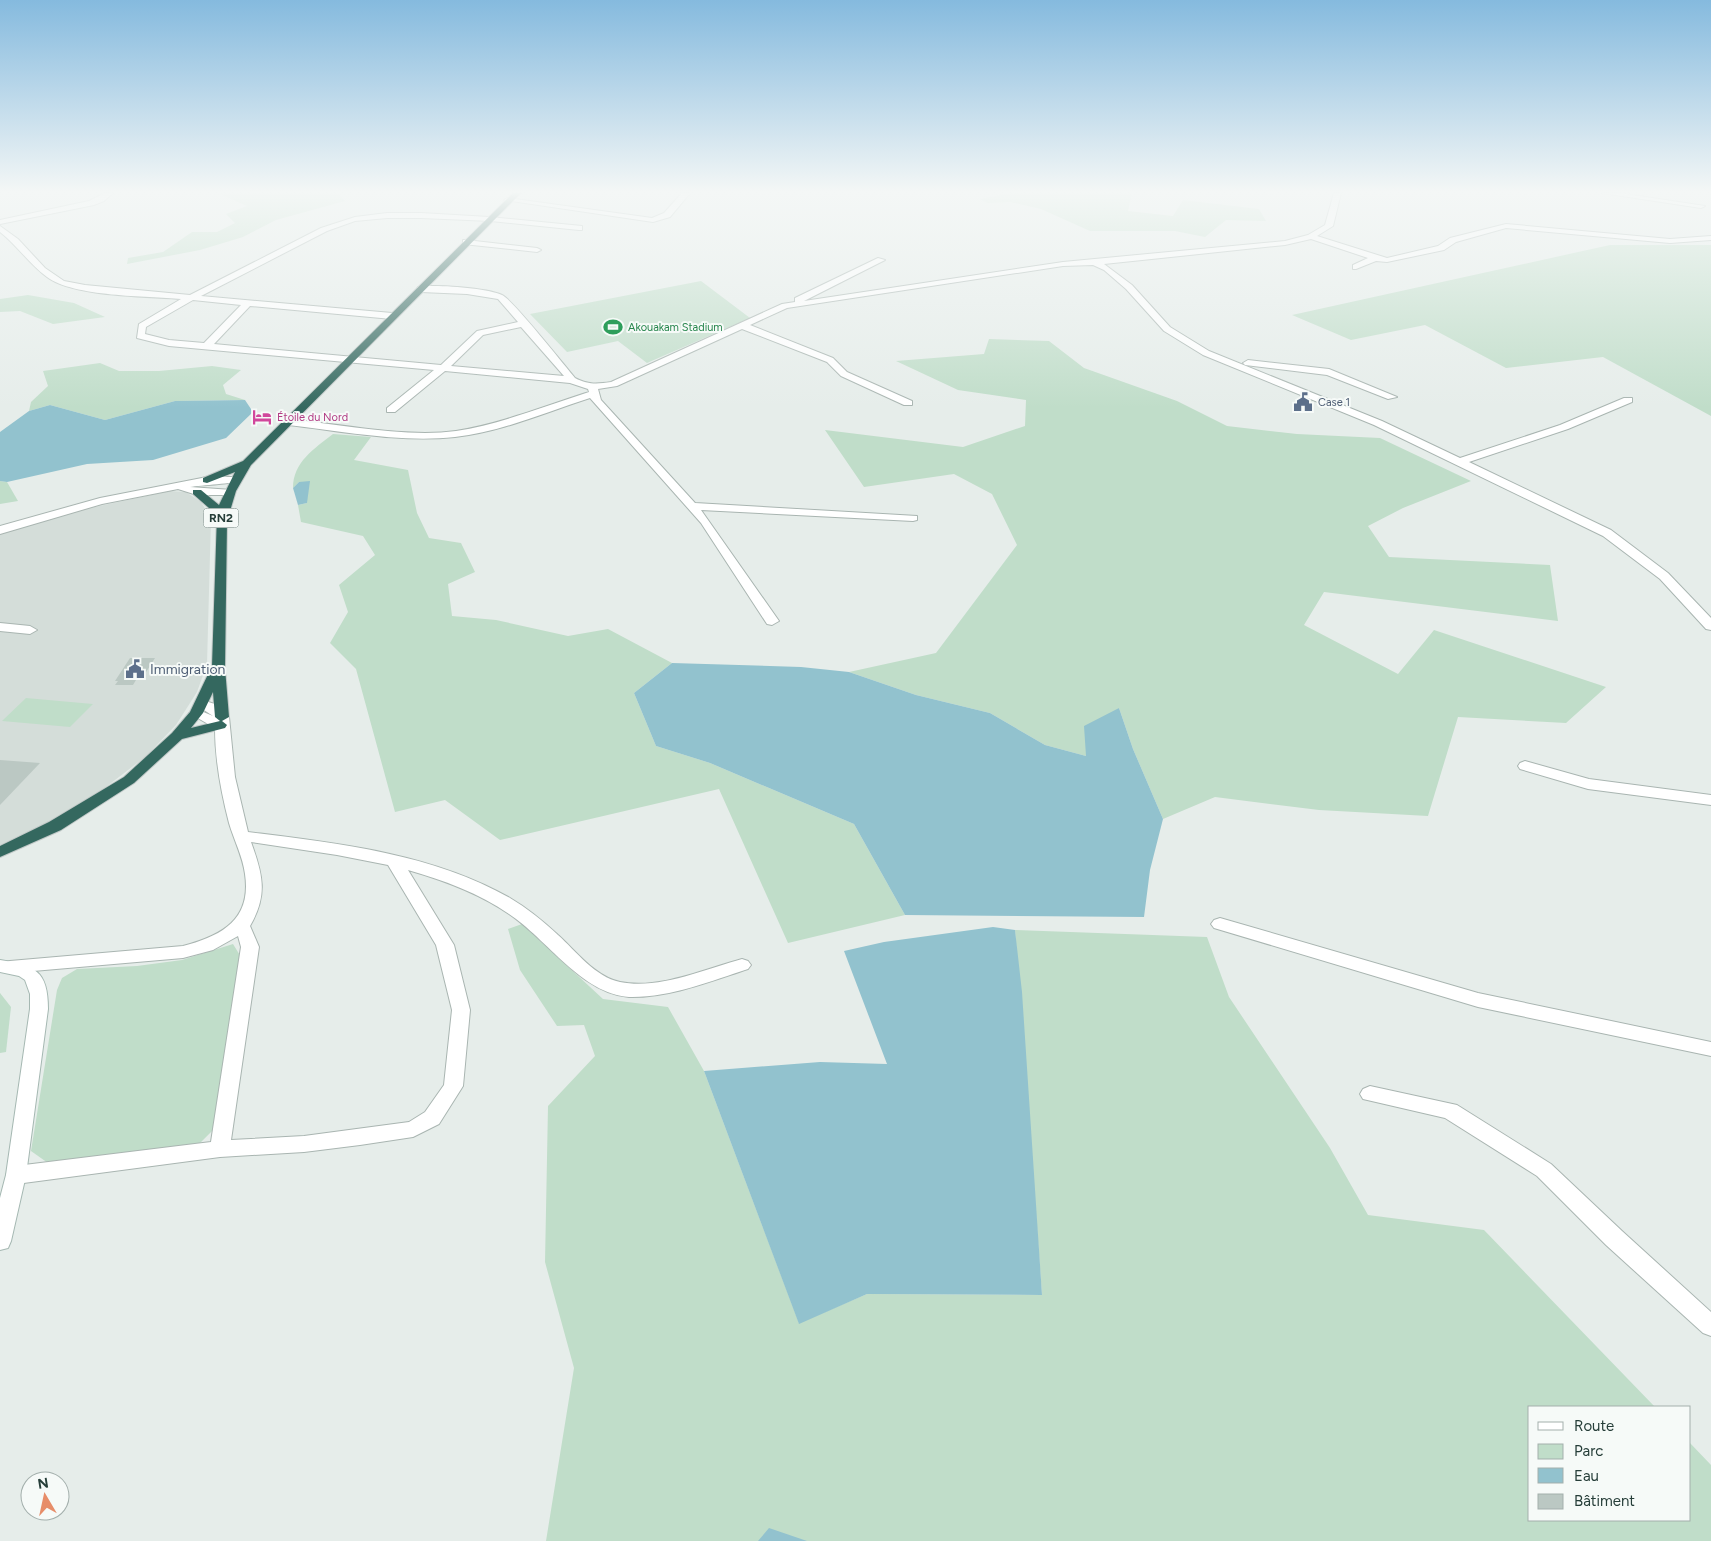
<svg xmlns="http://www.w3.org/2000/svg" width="1711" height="1541" viewBox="0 0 1711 1541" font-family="Figtree,sans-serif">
  <rect width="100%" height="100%" fill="#e6edea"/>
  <polygon fill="#d4ddd9" points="170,491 186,492 201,502 211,518 207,664 197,692 176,725 145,757 102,790 53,821 0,846 0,534 57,515"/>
  <g fill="#c0ddc9">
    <polygon points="218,193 338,193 345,201 276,220 243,237 200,250 127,264 128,258 163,252 192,232 217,232 235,223 226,214 247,206"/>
    <polygon points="1013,193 1132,193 1128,211 1173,216 1183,200 1259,209 1266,221 1226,220 1205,237 1175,231 1090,231 1041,209 1010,202 987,203 980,199"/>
    <polygon points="1610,245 1711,245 1711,416 1603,357 1506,368 1425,325 1351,340 1292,315"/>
    <polygon points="701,281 750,318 647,363 618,341 567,352 530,314"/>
    <polygon points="28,295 74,303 105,317 53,324 20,311 0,312 0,299"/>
    <polygon points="989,339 1049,341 1084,368 1177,401 1227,426 1297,434 1380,438 1471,481 1403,508 1368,526 1389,557 1550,565 1558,621 1324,592 1304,625 1398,674 1434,630 1606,687 1566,723 1458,717 1428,816 1319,810 1215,797 1163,819 1133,749 1119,708 1086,756 1045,745 990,713 916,695 849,672 936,653 1017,545 992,494 954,474 864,487 825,430 963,447 1025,426 1026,400 958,390 896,361 984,354"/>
    <polygon points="100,363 119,371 159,371 212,366 241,370 223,385 226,394 245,400 175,401 105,420 50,405 29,411 31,402 48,386 43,371"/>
    <path d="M333,434l38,3 -17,23 54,10 9,43 12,25 32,5 14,29 -27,12 4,32 44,4 72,16 40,-7 64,34 -38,30 22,53 54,17 144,61 51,91 -117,28 -69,-154 -219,51 -55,-40 -50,12 -39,-143 -26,-26 18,-31 -9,-27 36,-30 -12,-19 -62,-14 -3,-17 9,-2 -8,-21 -6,6c0,-26 21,-39 40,-54z"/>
    <polygon points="0,481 7,482 18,501 0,504"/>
    <polygon points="26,698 93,704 70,727 2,721"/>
    <polygon points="522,924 603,999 668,1007 704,1071 799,1323 867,1294 1042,1295 1015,930 1207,937 1229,997 1330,1148 1368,1215 1484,1230 1655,1407 1530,1407 1530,1520 1690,1520 1690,1443 1711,1465 1711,1541 546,1541 574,1368 545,1262 548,1106 595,1056 584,1025 557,1026 520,970 508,929"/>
    <polygon points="233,944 241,957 215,1128 200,1143 185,1146 48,1163 31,1151 57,990 62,978 77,969 137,966 182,960"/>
    <polygon points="0,993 11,1007 6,1052 0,1053"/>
  </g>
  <g fill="#92c2ce">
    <polygon points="245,400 253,412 226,438 153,460 87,464 7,482 0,481 0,432 29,411 50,405 105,420 175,401"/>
    <polygon points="310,481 307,503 298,505 293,488 299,482"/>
    <polygon points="672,663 801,667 849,672 916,695 990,713 1045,745 1086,756 1084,726 1119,708 1133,749 1163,819 1150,870 1144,917 905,915 854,824 710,763 656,746 634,693"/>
    <polygon points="993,927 1015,930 1022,992 1042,1295 867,1294 799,1324 704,1071 820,1062 887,1064 844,951 884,942"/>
    <polygon points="769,1528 807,1541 758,1541"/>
  </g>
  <g fill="#bbc8c3">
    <polygon points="130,658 155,658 141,680 136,680 133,685 115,685 118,681 115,681"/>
    <polygon points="0,760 40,763 0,805"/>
  </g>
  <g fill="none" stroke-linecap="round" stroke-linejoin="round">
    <g stroke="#a9b5b1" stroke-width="2">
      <g id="street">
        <polygon points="105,193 113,193 104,201 94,205 0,224 0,220 89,201"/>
        <polygon points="682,193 690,193 670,217 653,222 504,200 508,198 652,218 664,213"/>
        <path d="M1334,193h7l-8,33 -16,10 70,22 51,-12 12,-8 56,-14 164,15 41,-3v4l-41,3 -164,-15 -50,14 -12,8 -57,12 -11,-1 -20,8h-3v-4l15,-7 -57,-19 -26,6 -181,19 28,21 38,42 39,24 173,70 78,37 100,-33 64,-27h8v4l-64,27 -99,33 142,68 57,43 43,45v12l-5,-1 -46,-50 -57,-43 -229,-111 -171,-70 -39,-24 -38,-42 -22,-19 -11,-5 -30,1 -276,42 -37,17 83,33 14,14 65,29v4h-8l-63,-29 -14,-14 -85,-33 -125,57 -19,3 3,11 94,103 222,13v4l-4,1 -212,-11 78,111 -7,4 -5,-1 -66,-101 -111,-125c-44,14 -89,34 -135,39 -55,6 -113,-6 -167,-12l-5,-3 5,-3c52,5 117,19 168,12 45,-7 89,-25 133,-39l-1,-3 -18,-6 -125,-12 -50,41h-8v-4l47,-38 -265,-24 -32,-8 2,-14 42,-25c-33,-3 -108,-2 -134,-22 -18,-13 -30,-32 -47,-45v-6l18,13 27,29 19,13 21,4 105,10 131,-67 34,-11 32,-4h34l68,4 93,9v4h-3l-88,-9 -70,-3h-34l-32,3 -28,10 -126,65 191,17 4,3 -4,3 -142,-13 -36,38 227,21 36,-34 41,-9 -20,-23 -31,-5 -46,-2 -4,-3 1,-2c16,-3 69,1 84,8 10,4 62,70 73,83 13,7 23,6 36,4l171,-78 13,-2v-4l83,-40 7,2 -81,41 259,-39 222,-21 23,-6 17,-10zM193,300l48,5 -37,38 -35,-3 -24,-6 1,-7zM521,327l43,49 -113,-10 32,-31z"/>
        <polygon points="1602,193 1619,193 1705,206 1701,208"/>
        <polygon points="466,240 537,248 541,250 537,252 463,244 463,240"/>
        <polygon points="1248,360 1329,369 1397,397 1388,399 1327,375 1245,365 1243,363"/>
        <path d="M207,477h27l6,3c-5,4 -39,5 -50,7l42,3 2,2 -6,3h-31l-19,-6 -76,15 -102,30v-8l100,-28z"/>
        <polygon points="0,623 30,626 37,630 30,634 0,631"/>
        <path d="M202,700l16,5 11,12 6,60 13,55c88,11 183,21 262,66 17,10 33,23 48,37 18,16 37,42 62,47 39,8 85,-13 122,-23l6,2 3,4 -3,4c-37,12 -79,29 -119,28 -47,-3 -82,-58 -120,-83 -30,-21 -66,-34 -101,-44l46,75 16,65 -7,76 -24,38 -26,13 -53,8 -56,7 -84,5 -204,27 -7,-3 -3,-6 3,-6 7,-3 195,-24 30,-195 -3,-11 -25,14 -30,8 -173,15 -6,-1 -3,-5 3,-5 6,-1 173,-15c38,-10 69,-26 62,-72 -2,-17 -11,-34 -16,-51 -8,-31 -14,-63 -14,-95l-26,-15 7,-4 17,7 -18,-12zM251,842l86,13 51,10 48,80 16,65 -8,75 -19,27 -16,10 -105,14 -73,4 28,-193 -9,-21c18,-31 13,-51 1,-84z"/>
        <polygon points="1525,761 1589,779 1711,795 1711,805 1588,789 1520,769 1518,766 1520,763"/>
        <polygon points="1220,918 1478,993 1711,1042 1711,1056 1478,1007 1214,928 1211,924 1214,920"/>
        <polygon points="1370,1086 1457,1105 1551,1164 1622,1231 1711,1312 1711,1336 1703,1333 1606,1245 1537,1176 1445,1118 1363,1099 1360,1094 1363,1089"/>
      </g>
    </g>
    <g stroke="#a5b8b2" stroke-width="2">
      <path id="secondary" d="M0,960c35,6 48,10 48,49l-22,166 -15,66 -3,7 -8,2v-52l6,-23 24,-166v-15l-5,-14 -6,-4 -19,-4z"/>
    </g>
    <g stroke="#c2c9c8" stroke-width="2">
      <path id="highway" d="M513,193h8l-270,272 -15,26 -9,30 -2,147 4,49 -7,4 5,4 -2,3 -43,11 -48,44 -73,47 -61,27v-11l49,-24 75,-45 48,-44 18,-21 22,-46 5,-151 -24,-21v-4h8l18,15 16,-33 -28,11 -4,-1v-4l40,-17zM213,692l2,25 5,4 -29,7 12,-15z"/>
    </g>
    <use href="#street" fill="#fff" fill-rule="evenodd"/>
    <use href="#secondary" fill="#fff" fill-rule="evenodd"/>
    <use href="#highway" fill="#34685f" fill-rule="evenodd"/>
  </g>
  <linearGradient id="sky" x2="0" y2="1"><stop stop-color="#85bade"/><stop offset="0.47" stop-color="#f4f7f6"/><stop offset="1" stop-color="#f4f7f6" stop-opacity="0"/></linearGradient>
  <rect width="1711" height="408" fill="url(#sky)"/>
  <defs>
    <g id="stadium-bare" transform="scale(1.5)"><path d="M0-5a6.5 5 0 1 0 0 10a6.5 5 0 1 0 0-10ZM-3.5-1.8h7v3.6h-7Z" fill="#2e9e5b" stroke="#f6faf8" stroke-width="2.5" paint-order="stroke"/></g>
    <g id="civic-bare" transform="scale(1.5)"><path d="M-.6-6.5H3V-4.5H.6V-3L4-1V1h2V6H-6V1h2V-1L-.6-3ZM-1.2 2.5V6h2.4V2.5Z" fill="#5c6f8a" stroke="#f6faf8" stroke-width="2.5" paint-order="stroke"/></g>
    <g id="hotel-bare" transform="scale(1.5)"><path d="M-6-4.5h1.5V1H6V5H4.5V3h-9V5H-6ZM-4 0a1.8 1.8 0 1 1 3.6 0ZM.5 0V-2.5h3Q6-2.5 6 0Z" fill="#d1479c" stroke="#f6faf8" stroke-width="2.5" paint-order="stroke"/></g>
  </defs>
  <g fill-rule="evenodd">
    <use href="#stadium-bare" x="613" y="327"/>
    <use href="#civic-bare" x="1303" y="402"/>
    <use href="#hotel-bare" x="262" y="417"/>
    <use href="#civic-bare" x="135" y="669"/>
  </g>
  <g text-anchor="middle" stroke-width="4" stroke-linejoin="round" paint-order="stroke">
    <g font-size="11" fill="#27864d" stroke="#f6faf8" text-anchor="start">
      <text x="628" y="331">Akouakam Stadium</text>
    </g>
    <g font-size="11" fill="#4e5e75" stroke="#f6faf8" text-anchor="start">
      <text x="1318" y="406">Case 1</text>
    </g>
    <g font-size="11" fill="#b23c85" stroke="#f6faf8" text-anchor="start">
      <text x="277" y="421">Étoile du Nord</text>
    </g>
    <rect fill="#f6faf8" stroke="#647672" stroke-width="1" x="203.5" y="508.5" width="35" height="19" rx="4"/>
    <g font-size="12" font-weight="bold" fill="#263e39">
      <text x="221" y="522">RN2</text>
    </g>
    <g font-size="14" fill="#4e5e75" stroke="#f6faf8" text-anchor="start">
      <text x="150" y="674">Immigration</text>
    </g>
  </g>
  <rect x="1528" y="1406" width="162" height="115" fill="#f6faf8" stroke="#a3afac"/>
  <rect x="1538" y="1422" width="25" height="8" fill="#ffffff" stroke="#a3afac"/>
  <text x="1574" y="1431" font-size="15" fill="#263e39">Route</text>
  <rect x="1538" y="1444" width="25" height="15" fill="#c0ddc9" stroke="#a3afac"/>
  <text x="1574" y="1456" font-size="15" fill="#263e39">Parc</text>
  <rect x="1538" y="1468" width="25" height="15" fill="#92c2ce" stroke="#a3afac"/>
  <text x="1574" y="1481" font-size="15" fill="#263e39">Eau</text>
  <rect x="1538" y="1494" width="25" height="15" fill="#bbc8c3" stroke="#a3afac"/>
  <text x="1574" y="1506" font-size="15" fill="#263e39">Bâtiment</text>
  <g transform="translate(45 1496) rotate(351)"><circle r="24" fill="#f6faf8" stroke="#a3afac"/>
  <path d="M0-4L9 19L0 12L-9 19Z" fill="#e78d69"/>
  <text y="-8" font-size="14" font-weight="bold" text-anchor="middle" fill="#263e39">N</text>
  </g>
</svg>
